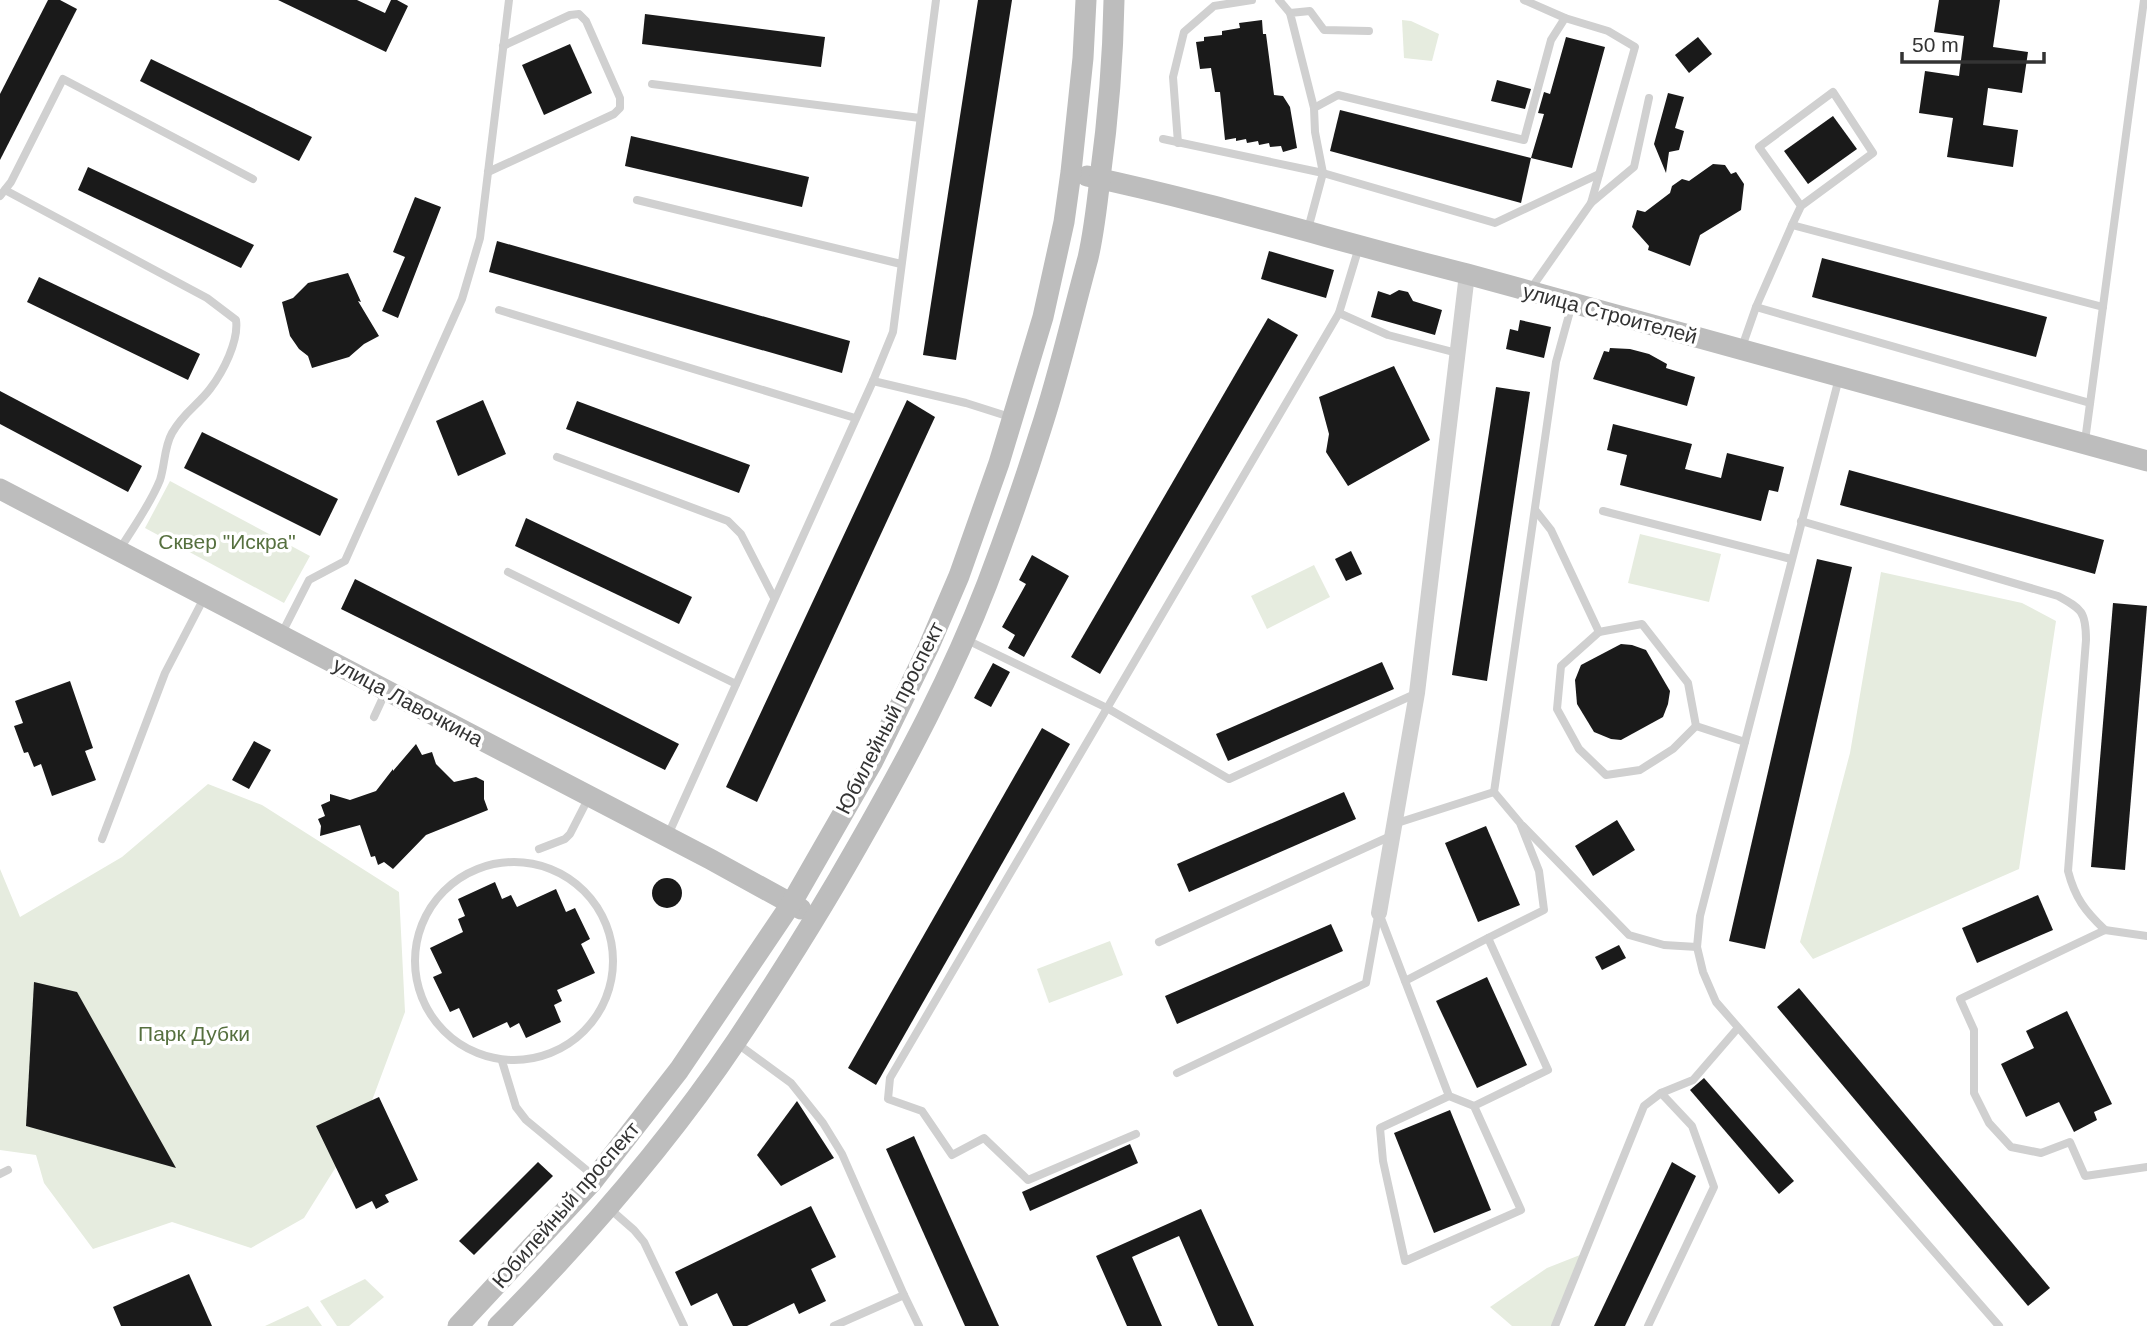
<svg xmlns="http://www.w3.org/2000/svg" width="2147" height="1326" viewBox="0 0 2147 1326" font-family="Arial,sans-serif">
  <rect width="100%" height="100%" fill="#fff"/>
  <g fill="#e6ecdf">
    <polygon points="1402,20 1411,21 1439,34 1432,61 1404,58"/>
    <polygon points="170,481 310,556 284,603 145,528"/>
    <polygon points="1640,534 1721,554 1709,602 1628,583"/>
    <polygon points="1314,565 1330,597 1267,629 1251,596"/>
    <polygon points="1881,572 2022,603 2056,621 2019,869 1813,959 1800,942 1850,753"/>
    <polygon points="208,784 262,805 399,892 405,1012 364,1122 304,1218 251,1248 172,1222 93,1249 44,1183 36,1155 0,1150 0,869 20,917 122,857"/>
    <polygon points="1110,941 1123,975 1049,1003 1037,969"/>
    <polygon points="1585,1253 1555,1326 1512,1326 1490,1307 1547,1268"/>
    <polygon points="365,1279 384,1297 349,1326 337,1326 320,1301"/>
    <polygon points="308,1306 322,1326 265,1326"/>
  </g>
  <g fill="#1a1a1a">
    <polygon points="48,0 60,0 77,9 0,160 0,94"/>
    <polygon points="278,0 357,0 385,13 391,0 397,0 408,6 386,52"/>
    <polygon points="978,0 1012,0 956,360 923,355"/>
    <polygon points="1939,0 2000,0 1993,47 2028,52 2022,93 1988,88 1983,125 2018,130 2013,167 1947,157 1953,118 1919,113 1925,71 1959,76 1964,36 1934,32"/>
    <polygon points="645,14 825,37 821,67 642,44"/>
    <polygon points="1262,20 1263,34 1266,34 1274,95 1283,96 1290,107 1297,148 1283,152 1281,146 1270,147 1269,143 1259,145 1258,141 1247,143 1246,139 1236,141 1236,138 1225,140 1220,92 1215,92 1211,68 1200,69 1196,42 1204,41 1204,37 1222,35 1222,31 1240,28 1239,23"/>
    <polygon points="1566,37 1605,47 1572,168 1531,158 1544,114 1538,113 1544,92 1550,94"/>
    <polygon points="1698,37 1712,54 1689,73 1675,55"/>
    <polygon points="570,44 592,93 544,115 522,65"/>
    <polygon points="151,59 312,137 299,161 140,81"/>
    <polygon points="1497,80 1531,89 1525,109 1491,101"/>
    <polygon points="1668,93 1684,97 1675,128 1684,131 1679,150 1669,152 1666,173 1654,144"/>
    <polygon points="1340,110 1531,158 1521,203 1330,151"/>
    <polygon points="1833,116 1857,149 1808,184 1784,151"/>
    <polygon points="631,136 809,177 802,207 625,166"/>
    <polygon points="1713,164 1725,165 1731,174 1736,172 1744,184 1741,210 1700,235 1690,266 1648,250 1649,246 1632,227 1637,210 1645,212 1670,193 1672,186 1682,179 1689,181"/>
    <polygon points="88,167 254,245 241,268 78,190"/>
    <polygon points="415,197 441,207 398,318 382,311 405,257 393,252"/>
    <polygon points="497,241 850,341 842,373 489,272"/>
    <polygon points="1269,251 1334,270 1326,298 1261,279"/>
    <polygon points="1822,258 2047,317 2036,357 1812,297"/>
    <polygon points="348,273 361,302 358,301 379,336 364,344 349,357 312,368 308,356 299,349 290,336 282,302 293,298 308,283"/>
    <polygon points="39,277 200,354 188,380 27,302"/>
    <polygon points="1399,290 1408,292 1413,301 1442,310 1435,335 1371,317 1378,291 1390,295"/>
    <polygon points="1268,318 1298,335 1100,674 1071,657"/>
    <polygon points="1520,320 1551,327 1544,358 1506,349 1510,329 1518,331"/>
    <polygon points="1610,348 1630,349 1649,354 1667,364 1666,368 1695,377 1687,406 1593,379 1604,351 1609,352"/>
    <polygon points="1394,366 1430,440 1348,486 1326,452 1329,434 1319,397"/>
    <polygon points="1496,387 1530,392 1487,681 1452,675"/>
    <polygon points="0,391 142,466 128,492 0,424"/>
    <polygon points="483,400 506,454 458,476 436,421"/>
    <polygon points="907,400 935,417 757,802 726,787"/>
    <polygon points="577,401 750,465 739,493 566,429"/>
    <polygon points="1613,424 1692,444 1685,469 1721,478 1727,453 1784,467 1778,492 1769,490 1761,521 1620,485 1627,455 1607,450"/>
    <polygon points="202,432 338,499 320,536 184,468"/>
    <polygon points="1849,470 2104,540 2095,574 1840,505"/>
    <polygon points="526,518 692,597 679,624 515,546"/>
    <polygon points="1351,551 1362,574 1346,581 1335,559"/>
    <polygon points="1032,555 1069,576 1024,657 1008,648 1015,635 1002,627 1026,584 1019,580"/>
    <polygon points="1817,559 1852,567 1765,949 1729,941"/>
    <polygon points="355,579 679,744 665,770 341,609"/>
    <polygon points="2113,603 2147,606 2125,870 2091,867"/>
    <polygon points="1621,644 1632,645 1646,650 1670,691 1668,704 1663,717 1621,740 1611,739 1594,732 1577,704 1575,680 1581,665"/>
    <polygon points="1382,662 1394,689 1228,761 1216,734"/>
    <polygon points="993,663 1010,672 991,707 974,698"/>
    <polygon points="70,681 93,748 85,751 96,780 52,796 41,764 34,767 28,752 24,753 14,726 23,723 15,701"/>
    <polygon points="1042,728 1070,744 876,1085 848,1068"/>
    <polygon points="254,741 271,750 249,789 232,780"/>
    <polygon points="416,744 422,755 432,752 436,764 454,782 476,777 484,781 484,799 488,810 426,835 393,869 384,862 378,865 375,856 371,857 360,825 320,836 321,826 318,819 325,816 321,805 330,801 330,794 350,800 376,791 393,769 393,771"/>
    <polygon points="1344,792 1356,819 1189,892 1177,864"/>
    <polygon points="1617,820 1635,850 1593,876 1575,846"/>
    <polygon points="1486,826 1520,905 1478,922 1445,843"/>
    <circle cx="667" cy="893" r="15"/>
    <polygon points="495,882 502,899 511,895 517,907 556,889 566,912 575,908 590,939 581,944 595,973 557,990 562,1001 554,1005 561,1022 526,1038 519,1023 510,1028 507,1022 473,1038 459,1008 450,1012 433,977 442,973 430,948 463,932 458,919 465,916 458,899"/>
    <polygon points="2038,895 2053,930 1977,963 1962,928"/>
    <polygon points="1331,924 1343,951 1177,1024 1165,996"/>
    <polygon points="1619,945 1626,958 1602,970 1595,957"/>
    <polygon points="1487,977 1527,1065 1477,1088 1436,1001"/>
    <polygon points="34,982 77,992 176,1168 26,1126"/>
    <polygon points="1799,988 2050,1288 2028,1306 1777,1007"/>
    <polygon points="2067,1011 2112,1104 2094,1112 2097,1120 2074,1132 2059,1102 2026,1117 2001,1064 2034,1048 2026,1031"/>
    <polygon points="1704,1078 1794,1181 1779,1194 1690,1090"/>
    <polygon points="379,1097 418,1180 385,1195 389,1202 376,1209 372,1201 356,1209 316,1126"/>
    <polygon points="797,1101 834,1158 781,1186 757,1155"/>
    <polygon points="1450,1110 1491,1210 1434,1233 1394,1133"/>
    <polygon points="914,1136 999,1326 965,1326 886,1149"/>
    <polygon points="1130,1144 1138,1163 1030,1211 1022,1192"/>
    <polygon points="538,1162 553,1176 474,1255 459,1241"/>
    <polygon points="1672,1162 1696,1176 1625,1326 1594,1326"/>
    <polygon points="811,1206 836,1257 811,1269 826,1301 799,1314 794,1303 747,1326 733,1326 717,1293 691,1306 675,1272"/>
    <polygon points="1201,1209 1254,1326 1218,1326 1179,1236 1132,1257 1162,1326 1127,1326 1096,1256"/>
    <polygon points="189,1274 212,1326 121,1326 113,1307"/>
  </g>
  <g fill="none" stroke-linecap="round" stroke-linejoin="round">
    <g stroke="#d0d0d0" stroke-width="8">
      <polyline points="1279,0 1290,13"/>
      <polyline points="1524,0 1565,18"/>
      <polyline points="652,84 920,118"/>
      <polyline points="1314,108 1290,13 1310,11 1324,30 1369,31"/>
      <polyline points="1163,139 1323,173 1495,223 1599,174"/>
      <polyline points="1178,143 1173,77 1184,32 1214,6 1252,0"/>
      <polyline points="488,172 614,114 620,108 620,98 586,21 579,14 570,15 503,46"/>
      <path d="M5,190l202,108 29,22c3,21 -13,52 -26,69 -13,17 -26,23 -38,44 -8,14 -7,32 -12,47 -10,25 -26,46 -40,69"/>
      <polyline points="0,196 11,182 63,79 253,179"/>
      <polyline points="637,200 901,264"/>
      <polyline points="1801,206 1759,147 1833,92 1873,153 1801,206 1792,225 2103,307"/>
      <polyline points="1308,229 1323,173 1315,132 1314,108 1338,95 1524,140 1551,40 1565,18 1608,31 1635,47 1591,203"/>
      <polyline points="1530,290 1591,203 1634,167 1649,98"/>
      <polyline points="1756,307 2090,403"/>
      <polyline points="499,310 855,418"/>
      <polyline points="1339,313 1388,335 1457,353"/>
      <polyline points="1742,347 1756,307 1792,225"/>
      <polyline points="1839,378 1700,916 1697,947 1703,972 1716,1002 1999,1326"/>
      <polyline points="873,381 966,403 1010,417"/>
      <polyline points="2085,441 2144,0"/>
      <polyline points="557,457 728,521 741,534 774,598"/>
      <polyline points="1536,511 1551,530 1599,632 1642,624 1688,683 1696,726 1745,742"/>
      <polyline points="1603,511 1791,559"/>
      <path d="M1801,521l257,75c24,13 28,16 28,44l-18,231c7,27 17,40 37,59"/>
      <polyline points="508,572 736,684"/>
      <polyline points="1599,632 1561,666 1557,709 1579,749 1606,775 1640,770 1673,749 1696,726"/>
      <polyline points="282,633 309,580 345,561 462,299 480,238 509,0"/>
      <polyline points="967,640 1107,708 1229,779 1415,694"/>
      <polyline points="374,717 386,691"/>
      <polyline points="1394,824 1494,792"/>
      <polyline points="1523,826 1629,935 1664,945 1697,947"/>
      <polyline points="668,835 873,381 893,332 936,0"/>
      <polyline points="102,839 165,673 205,596"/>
      <polyline points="539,849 565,839 570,834 589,797"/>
      <circle cx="514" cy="961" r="99"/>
      <polyline points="1379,913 1449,1096 1380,1128 1383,1161 1405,1261 1521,1210 1474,1106 1449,1096"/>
      <polyline points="2147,936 2105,930 1960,999 1974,1030 1974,1093 1989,1123 2011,1147 2041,1153 2070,1142 2085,1176 2147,1167"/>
      <polyline points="1159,942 1393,835"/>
      <polyline points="1405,981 1488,938"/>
      <polyline points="735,1042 791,1083 823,1123 842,1154 904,1295 834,1326"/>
      <polyline points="502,1061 516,1107 526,1120 595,1177"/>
      <polyline points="1177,1073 1366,983 1378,916"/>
      <polyline points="1661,1093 1693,1080 1737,1029"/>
      <polyline points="1474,1106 1548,1070 1488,938 1544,910 1539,871 1520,823 1494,792 1556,362 1572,304"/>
      <polyline points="1136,1134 1028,1180 984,1138 952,1155 922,1111 888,1099 890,1078 1339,313 1359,247"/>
      <polyline points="0,1174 8,1170"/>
      <polyline points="610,1209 634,1230 644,1242 684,1326"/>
      <polyline points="904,1295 919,1326"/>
      <polyline points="1555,1326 1644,1106 1661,1093 1692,1126 1714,1187 1648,1326"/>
    </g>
    <polyline stroke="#d0d0d0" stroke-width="16" points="1379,913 1417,693 1467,274"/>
    <g stroke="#bdbdbd" stroke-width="21">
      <path d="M1087,176c128,27 253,66 380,98l680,187"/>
      <polyline points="0,489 710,859 801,909"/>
      <polyline points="458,1326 592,1182 679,1070 791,904 873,761 929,646 959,576 999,463 1043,317 1064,222 1071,172 1083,58 1086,0"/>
      <path d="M498,1326c87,-88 170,-183 239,-286 42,-63 83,-128 121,-195 48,-84 94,-170 129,-261 19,-50 37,-101 53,-152 19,-57 32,-116 48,-174 6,-26 9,-53 12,-80 8,-59 13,-118 14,-178"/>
    </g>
  </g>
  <g text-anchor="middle" stroke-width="7" stroke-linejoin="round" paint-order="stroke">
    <g font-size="21" fill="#333" stroke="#fff">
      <text transform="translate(1610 314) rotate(15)" y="7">улица Строителей</text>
      <text transform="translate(408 702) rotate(28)" y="7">улица Лавочкина</text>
      <text transform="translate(890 718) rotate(-63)" y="7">Юбилейный проспект</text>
      <text transform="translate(566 1205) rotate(-49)" y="7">Юбилейный проспект</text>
    </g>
    <g font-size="21" fill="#56703f" stroke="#fff">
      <text x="227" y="549">Сквер "Искра"</text>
      <text x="194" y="1041">Парк Дубки</text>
    </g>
  </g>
  <path d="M1902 52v10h142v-10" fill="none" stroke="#333333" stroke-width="3.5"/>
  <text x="1912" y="52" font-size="21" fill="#333333" stroke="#ffffff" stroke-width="5" paint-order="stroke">50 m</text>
</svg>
